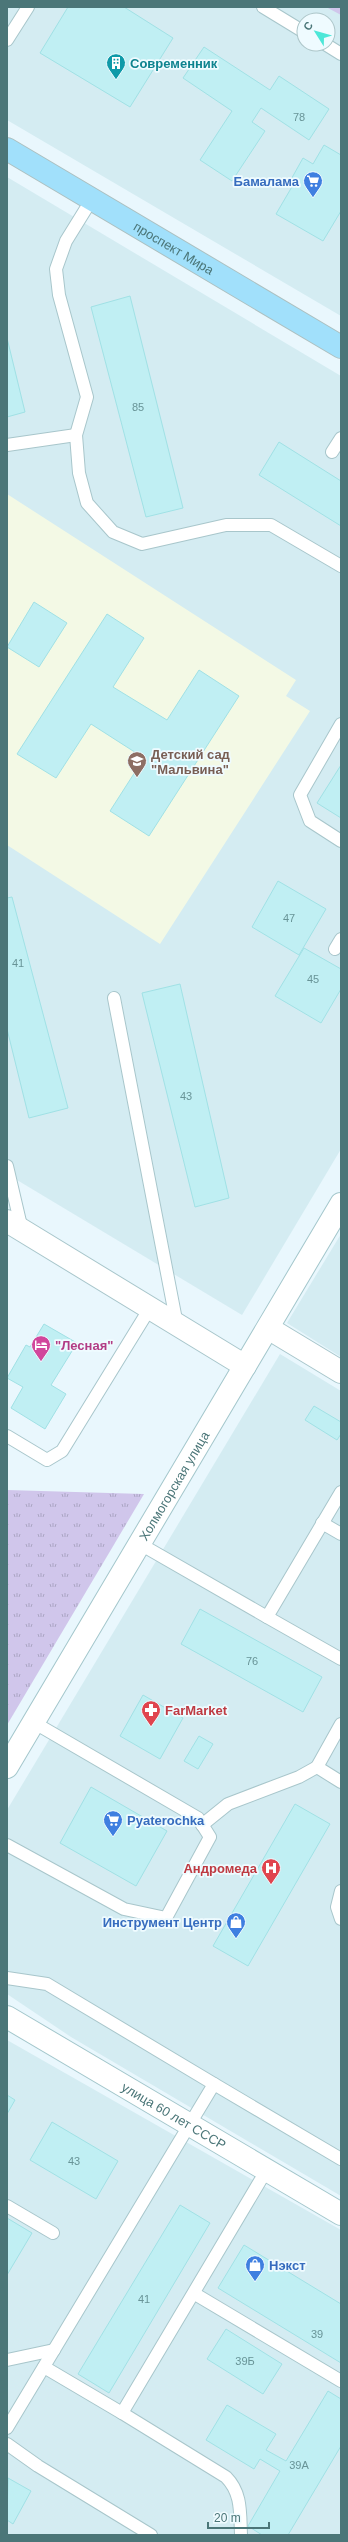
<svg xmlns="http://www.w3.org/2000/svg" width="348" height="2542" viewBox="0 0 348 2542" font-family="Helvetica,sans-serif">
  <defs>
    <pattern id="grass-tufts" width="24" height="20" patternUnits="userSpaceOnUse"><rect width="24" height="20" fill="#d0c6eb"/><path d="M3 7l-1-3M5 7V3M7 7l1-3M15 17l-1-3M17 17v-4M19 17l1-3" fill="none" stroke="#aba5c3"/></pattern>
  </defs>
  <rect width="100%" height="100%" fill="#e9f7fd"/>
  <g fill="#d4ecf2" fill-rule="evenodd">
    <path d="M7,7h334v309l-334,-196zM304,20h24v24h-24z"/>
    <polygon points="7,177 341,376 341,1149 242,1315 7,1174"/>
    <polygon points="341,1234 341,1357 287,1323"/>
    <polygon points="280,1354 341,1391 341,2196 71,2037 7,1994 7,1810"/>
    <polygon points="7,2040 341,2230 341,2535 7,2535"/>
  </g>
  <polygon fill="#f3f9e5" points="7,494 296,680 286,696 310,711 160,944 7,845"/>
  <g fill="url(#grass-tufts)">
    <polygon points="326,7 341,7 341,15"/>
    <polygon points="7,1490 144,1494 7,1725"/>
  </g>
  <g fill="#c0eff3" stroke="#a0e1e5">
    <polygon points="68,7 124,7 173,38 130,107 40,53"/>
    <polygon points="204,47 270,90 279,76 329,109 309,140 261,108 252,122 265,131 232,181 200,160 232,111 183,78"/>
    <polygon points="324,145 341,155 341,211 323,241 276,214 293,185 289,183 303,158 313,164"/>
    <polygon points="130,296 183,508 146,517 91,307"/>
    <polygon points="7,338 25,412 7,417"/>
    <polygon points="279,442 341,481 341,526 259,475"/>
    <polygon points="34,602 67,623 39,667 7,647"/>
    <polygon points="107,614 144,638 113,687 167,720 199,670 239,696 149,836 110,811 144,758 91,724 56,778 17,754"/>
    <polygon points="341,765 341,818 317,803"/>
    <polygon points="278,881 326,909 299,955 252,927"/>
    <polygon points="12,897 68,1108 29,1118 7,1029 7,898"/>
    <polygon points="304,948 341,969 341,989 321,1023 275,996"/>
    <polygon points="180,984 229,1198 195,1207 142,993"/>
    <polygon points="44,1324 77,1343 51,1385 66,1394 45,1429 11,1408 23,1387 7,1378 26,1345 30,1347"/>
    <polygon points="314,1406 341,1422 341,1434 337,1440 305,1420"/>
    <polygon points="200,1609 322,1677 303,1712 181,1644"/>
    <polygon points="143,1695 183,1718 160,1759 120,1736"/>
    <polygon points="199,1736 213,1744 198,1769 184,1761"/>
    <polygon points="91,1787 167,1831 136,1886 60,1843"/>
    <polygon points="295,1804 330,1824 248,1966 213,1946"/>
    <polygon points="7,2095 15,2100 7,2114"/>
    <polygon points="52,2122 118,2161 96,2199 30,2160"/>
    <polygon points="180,2205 210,2223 109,2393 78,2374"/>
    <polygon points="7,2218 32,2233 7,2275"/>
    <polygon points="244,2245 341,2304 341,2363 218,2288"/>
    <polygon points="226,2329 282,2364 263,2394 207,2359"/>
    <polygon points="328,2391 341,2399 341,2446 288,2535 262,2535 248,2526 280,2471 260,2459 254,2469 206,2440 227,2405 276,2434 266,2450 286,2461"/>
    <polygon points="8,2478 31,2491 13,2524 7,2520"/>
  </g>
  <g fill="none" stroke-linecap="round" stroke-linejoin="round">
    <g stroke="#a8c6cb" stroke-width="14">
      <g id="lane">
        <polyline points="263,7 304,32"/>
        <polyline points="7,40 28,7"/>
        <polyline points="325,44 341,54"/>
        <polyline points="92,199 66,241 56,269 59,295 87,397 76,435 79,473 87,503 113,532 142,544 226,525 271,525 341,566"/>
        <polyline points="7,445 76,435"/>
        <polyline points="332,452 341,438"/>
        <polyline points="341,724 300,795 310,821 341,841"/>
        <polyline points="335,949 341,939"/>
        <polyline points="114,998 177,1325"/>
        <polyline points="7,1166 22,1230"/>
        <polyline points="7,1436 47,1460 62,1451 150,1308"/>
        <polyline points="322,1523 341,1534"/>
        <polyline points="140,1544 267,1617 341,1492"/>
        <polyline points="267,1617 341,1659"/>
        <polyline points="317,1767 341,1724"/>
        <polyline points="202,1825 228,1804 299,1777 317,1767 341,1782"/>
        <polyline points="7,1845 124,1909 166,1918 210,1837 198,1818 33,1722"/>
        <polyline points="341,1891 337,1907 341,1919"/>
        <polyline points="7,1978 47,1984 214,2084 7,2428"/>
        <polyline points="214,2084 341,2159"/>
        <polyline points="7,2206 53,2233"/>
        <polyline points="195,2294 341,2381"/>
        <polyline points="7,2360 54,2350"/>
        <polyline points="44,2367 122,2413 266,2171"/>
        <path d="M122,2413l104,64c16,16 14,36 15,58"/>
        <polyline points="7,2444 38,2466 151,2535"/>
      </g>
    </g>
    <g stroke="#a8c6cb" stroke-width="24">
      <g id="street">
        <polyline points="7,1221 245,1366"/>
        <polyline points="268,1328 341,1372"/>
      </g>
    </g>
    <g stroke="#a4c7cc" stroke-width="24">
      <g id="secondary">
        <path id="s1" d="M7,1767l334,-563"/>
        <path id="s2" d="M7,2017l334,197"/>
      </g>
    </g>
    <g stroke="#acc0c1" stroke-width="24">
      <g id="primary">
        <path id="s3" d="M7,149l334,198"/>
      </g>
    </g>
    <use href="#lane" stroke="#fff" stroke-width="12"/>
    <use href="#street" stroke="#fff" stroke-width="22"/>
    <use href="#secondary" stroke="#fff" stroke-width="22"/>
    <use href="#primary" stroke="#a1e0fb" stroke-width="22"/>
  </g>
  <defs>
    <g id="building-pin" transform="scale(1)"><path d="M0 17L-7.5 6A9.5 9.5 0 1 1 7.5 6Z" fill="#0f9aa8" stroke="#effbff"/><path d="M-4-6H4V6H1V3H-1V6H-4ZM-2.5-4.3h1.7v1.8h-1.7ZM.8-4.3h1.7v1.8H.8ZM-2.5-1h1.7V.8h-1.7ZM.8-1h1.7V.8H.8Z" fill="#fff"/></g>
    <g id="supermarket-pin" transform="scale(1)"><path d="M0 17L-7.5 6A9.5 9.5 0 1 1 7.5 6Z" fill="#3f7fe0" stroke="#effbff"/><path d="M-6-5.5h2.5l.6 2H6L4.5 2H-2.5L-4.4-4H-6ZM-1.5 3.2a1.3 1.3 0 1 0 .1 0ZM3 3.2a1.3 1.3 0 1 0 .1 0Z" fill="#fff"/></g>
    <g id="school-pin" transform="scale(1)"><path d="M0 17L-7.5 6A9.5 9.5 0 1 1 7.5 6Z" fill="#8d6e63" stroke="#effbff"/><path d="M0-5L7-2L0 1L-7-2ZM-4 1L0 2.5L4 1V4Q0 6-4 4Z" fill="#fff"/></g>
    <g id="hotel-pin" transform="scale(1)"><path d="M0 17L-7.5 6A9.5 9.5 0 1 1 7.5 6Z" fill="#d1479c" stroke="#effbff"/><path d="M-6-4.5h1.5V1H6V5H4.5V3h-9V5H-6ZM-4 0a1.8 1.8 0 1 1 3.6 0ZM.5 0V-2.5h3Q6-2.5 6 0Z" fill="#fff"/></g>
    <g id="pharmacy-pin" transform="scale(1)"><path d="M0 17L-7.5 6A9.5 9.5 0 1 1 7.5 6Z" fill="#e0444e" stroke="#effbff"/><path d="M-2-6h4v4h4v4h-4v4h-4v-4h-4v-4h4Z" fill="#fff"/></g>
    <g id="hospital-pin" transform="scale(1)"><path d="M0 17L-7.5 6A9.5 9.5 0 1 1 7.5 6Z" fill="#e0444e" stroke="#effbff"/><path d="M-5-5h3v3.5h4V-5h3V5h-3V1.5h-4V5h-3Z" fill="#fff"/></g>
    <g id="shop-pin" transform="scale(1)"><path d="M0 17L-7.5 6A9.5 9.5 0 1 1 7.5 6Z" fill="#3f7fe0" stroke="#effbff"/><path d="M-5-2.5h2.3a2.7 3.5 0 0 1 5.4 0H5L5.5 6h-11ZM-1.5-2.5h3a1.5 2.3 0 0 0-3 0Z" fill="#fff"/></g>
  </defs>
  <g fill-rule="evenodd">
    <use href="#building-pin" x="116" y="63"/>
    <use href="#supermarket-pin" x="313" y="181"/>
    <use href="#school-pin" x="137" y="761"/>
    <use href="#hotel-pin" x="41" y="1345"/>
    <use href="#pharmacy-pin" x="151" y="1710"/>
    <use href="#supermarket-pin" x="113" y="1820"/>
    <use href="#hospital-pin" x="271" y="1868"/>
    <use href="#shop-pin" x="236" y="1922"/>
    <use href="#shop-pin" x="255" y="2265"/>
  </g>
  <g text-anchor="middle" stroke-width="3.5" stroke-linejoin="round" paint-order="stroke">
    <g font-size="11" fill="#689497">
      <text x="299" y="121">78</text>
      <text x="138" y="411">85</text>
      <text x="289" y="922">47</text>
      <text x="18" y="967">41</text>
      <text x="313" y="983">45</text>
      <text x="186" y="1100">43</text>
      <text x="252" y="1665">76</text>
      <text x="74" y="2165">43</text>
      <text x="144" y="2303">41</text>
      <text x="317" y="2338">39</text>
      <text x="245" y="2365">39Б</text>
      <text x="299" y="2469">39А</text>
    </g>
    <g font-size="13" font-weight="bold" fill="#0d838f" stroke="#effbff" text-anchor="start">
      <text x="130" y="68">Современник</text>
    </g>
    <g font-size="13" font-weight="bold" fill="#366cbe" stroke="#effbff" text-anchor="end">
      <text x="299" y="186">Бамалама</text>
      <text x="127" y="1825" text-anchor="start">Pyaterochka</text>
      <text x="222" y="1927">Инструмент Центр</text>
      <text x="269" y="2270" text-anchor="start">Нэкст</text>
    </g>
    <g font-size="13" fill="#4b7678" stroke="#effbff">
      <text dy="5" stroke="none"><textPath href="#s3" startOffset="194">проспект Мира</textPath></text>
      <text dy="5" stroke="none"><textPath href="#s1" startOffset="327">Холмогорская улица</textPath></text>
      <text dy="5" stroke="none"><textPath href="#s2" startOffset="194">улица 60 лет СССР</textPath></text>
    </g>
    <g font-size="13" font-weight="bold" fill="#785e54" stroke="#effbff" text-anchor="start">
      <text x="151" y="759">Детский сад<tspan x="151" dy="15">"Мальвина"</tspan></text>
    </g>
    <g font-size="13" font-weight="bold" fill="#b23c85" stroke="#effbff" text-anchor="start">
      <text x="55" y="1350">"Лесная"</text>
    </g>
    <g font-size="13" font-weight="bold" fill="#be3a42" stroke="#effbff" text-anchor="start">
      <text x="165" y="1715">FarMarket</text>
      <text x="257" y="1873" text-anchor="end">Андромеда</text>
    </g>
  </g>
  <rect width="348" height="2542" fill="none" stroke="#4b7678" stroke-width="16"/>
  <g transform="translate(316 32) rotate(307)"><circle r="19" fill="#effbff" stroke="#adc6c9"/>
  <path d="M0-3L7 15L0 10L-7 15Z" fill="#4de7d8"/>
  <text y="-6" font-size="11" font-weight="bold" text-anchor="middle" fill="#4b7678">С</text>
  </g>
  <path d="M208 2522v6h61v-6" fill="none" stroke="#4b7678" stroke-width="2"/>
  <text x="214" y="2522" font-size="12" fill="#4b7678" stroke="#effbff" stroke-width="3" paint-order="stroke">20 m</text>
</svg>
